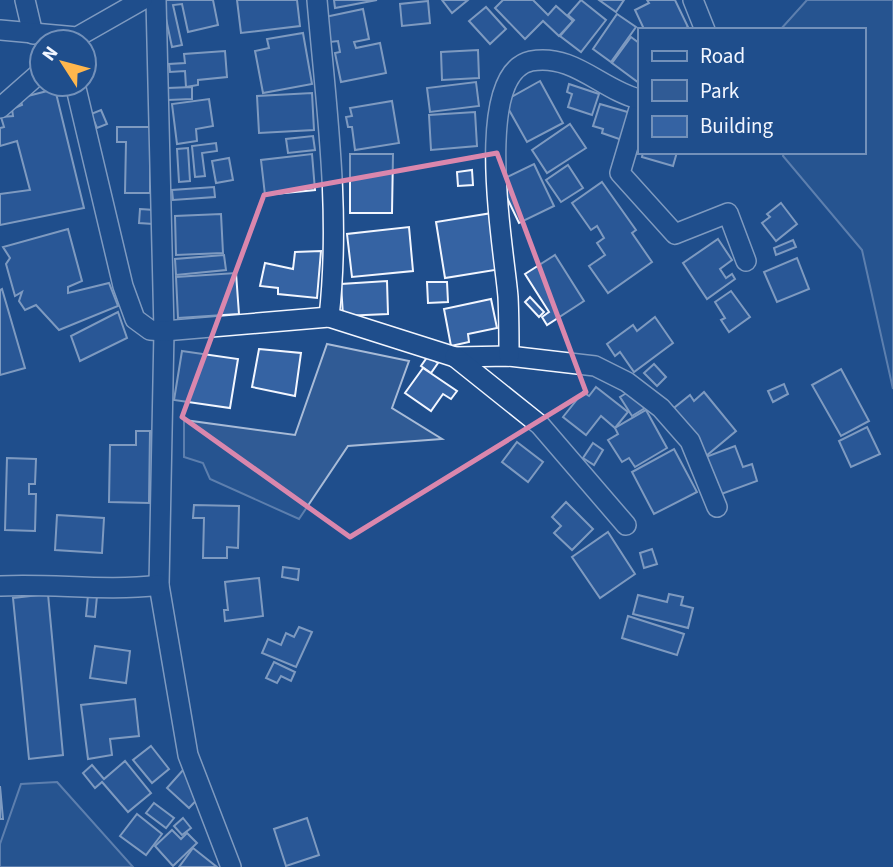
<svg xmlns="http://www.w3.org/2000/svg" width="893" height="867" viewBox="0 0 893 867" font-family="'Source Sans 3',sans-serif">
  <rect width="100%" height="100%" fill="#1f4e8c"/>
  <g fill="#305b95" stroke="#a8bbd7" stroke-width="2">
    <polygon points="807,0 893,0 893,389 862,250 783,156 784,152 863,152 863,30 780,30"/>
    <polygon points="327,344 409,361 392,408 442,439 348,446 299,519 210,479 203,463 184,457 184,420 295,435"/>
    <polygon points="57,782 133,867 0,867 0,844 21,784"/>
  </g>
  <g fill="#3563a3" stroke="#f2f6ff" stroke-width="2">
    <polygon points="162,0 213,0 218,25 188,32 182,4 173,5 182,45 172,47"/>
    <polygon points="237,0 297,0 300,26 241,33"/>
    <polygon points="334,0 377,0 335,8"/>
    <polygon points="442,0 468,0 452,13"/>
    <polygon points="503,0 533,0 548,15 556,6 573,21 559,36 543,21 525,39 495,8"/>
    <polygon points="581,0 606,20 581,52 560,36 574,20 568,15"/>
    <polygon points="599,0 624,0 616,12"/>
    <polygon points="647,0 675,0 688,27 682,30 642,30 644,29 635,10 649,3"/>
    <polygon points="428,1 430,23 402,26 400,4"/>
    <polygon points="486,7 506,29 490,44 469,21"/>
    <polygon points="363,9 369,39 354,42 356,48 380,43 386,73 341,82 335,53 340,52 338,41 330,42 325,17"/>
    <polygon points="617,14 636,27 611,62 593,49"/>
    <polygon points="303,33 312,84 263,93 255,51 269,48 267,39"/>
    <polygon points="631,37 639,43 639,83 612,63"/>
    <polygon points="478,50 479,78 442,80 441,52"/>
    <polygon points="225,51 227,77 198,80 198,85 186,87 185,71 170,72 169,64 185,63 184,54"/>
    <polygon points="540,81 563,123 527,142 504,101"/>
    <polygon points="476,82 479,106 430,112 427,88"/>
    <polygon points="569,84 599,94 592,115 568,107 572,94 567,92"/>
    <polygon points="192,87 192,99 168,100 168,88"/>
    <polygon points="55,89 84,208 0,225 0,194 30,190 17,141 0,146 0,128 4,127 1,117 13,116 12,109 22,105 20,98"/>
    <polygon points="312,93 314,130 259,133 257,96"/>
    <polygon points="209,99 213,126 196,129 197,141 177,144 172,104"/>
    <polygon points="392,101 399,143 355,150 352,127 348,127 346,117 352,116 350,108"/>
    <polygon points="600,104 631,113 622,140 602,133 603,129 593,126"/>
    <polygon points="101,110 107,124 97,128 91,114"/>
    <polygon points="475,112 477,146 431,150 429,115"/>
    <polygon points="570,124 586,148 547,173 532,150"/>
    <polygon points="117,127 150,127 150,193 125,193 126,142 117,142"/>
    <polygon points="313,136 315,150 288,153 286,139"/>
    <polygon points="216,143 217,151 202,153 205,176 195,177 192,146"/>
    <polygon points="188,148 190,181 179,182 177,149"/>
    <polygon points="643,152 677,152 673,166 642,157"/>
    <polygon points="312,154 315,190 265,195 261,160"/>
    <polygon points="350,154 393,154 392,213 350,213"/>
    <polygon points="229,158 233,180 216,183 212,161"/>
    <polygon points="534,164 554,206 519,223 499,181"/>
    <polygon points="568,165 583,188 561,202 546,180"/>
    <polygon points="472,170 473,185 458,186 457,172"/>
    <polygon points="602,182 636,230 632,233 652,262 608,293 589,266 605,255 597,243 604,238 597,226 591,230 572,203"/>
    <polygon points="214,187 215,197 173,200 172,190"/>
    <polygon points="781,203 797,224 776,241 762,223 770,217 767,214"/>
    <polygon points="140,209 154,210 153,224 139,223"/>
    <polygon points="492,213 501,269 445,278 436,222"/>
    <polygon points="221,214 223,253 176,255 175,216"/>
    <polygon points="409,227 413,271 352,277 347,234"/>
    <polygon points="68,229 82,281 68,287 68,293 109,283 118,306 59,330 36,305 25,310 19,301 22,292 15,296 6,264 10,258 3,247"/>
    <polygon points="718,239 732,260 720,269 726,278 732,274 735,279 707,299 683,263"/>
    <polygon points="793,240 796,247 776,255 774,248"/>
    <polygon points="321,251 317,298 278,294 278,288 260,286 265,263 293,269 295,252"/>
    <polygon points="224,255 226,270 176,275 175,259"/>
    <polygon points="555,255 584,301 547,325 542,317 549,312 525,274"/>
    <polygon points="797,258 809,289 777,302 764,272"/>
    <polygon points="236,273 239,314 178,318 176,277"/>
    <polygon points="387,281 388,314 343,316 341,284"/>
    <polygon points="427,282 447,282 448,302 428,303"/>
    <polygon points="2,289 25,368 0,375 0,290"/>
    <polygon points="731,291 750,317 729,332 721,320 725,318 715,302"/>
    <polygon points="530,297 544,312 539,317 525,302"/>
    <polygon points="491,299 497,328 468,334 469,342 451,346 444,309"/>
    <polygon points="118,312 127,338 80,361 71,336"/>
    <polygon points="655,317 673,343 634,372 620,352 615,356 607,344 633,325 637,331"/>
    <polygon points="259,349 301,353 295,396 252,387"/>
    <polygon points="182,351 238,359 230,408 174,400"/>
    <polygon points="428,356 438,363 431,373 421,366"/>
    <polygon points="654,364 666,377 657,386 644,373"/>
    <polygon points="423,368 457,391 451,399 443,394 431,411 405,393"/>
    <polygon points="841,369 869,421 841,436 812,385"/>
    <polygon points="784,384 788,394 773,402 768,391"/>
    <polygon points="596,387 628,412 615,428 601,416 586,435 563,417 583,392 589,396"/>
    <polygon points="633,389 645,408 632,416 620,397"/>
    <polygon points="704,392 736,431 706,456 669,412 690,395 694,401"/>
    <polygon points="646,410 667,448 635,467 629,458 622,462 608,440 618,434 615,428"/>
    <polygon points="867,427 880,454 851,467 839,441"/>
    <polygon points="136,431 150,431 149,503 109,502 110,445 136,445"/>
    <polygon points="517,442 543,462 528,482 502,462"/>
    <polygon points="593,443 603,450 594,465 583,458"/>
    <polygon points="735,446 743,467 752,464 757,481 716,496 703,458"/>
    <polygon points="674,449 697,492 654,514 632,472"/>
    <polygon points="7,458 36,459 35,484 29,484 29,494 36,494 35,531 5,530"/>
    <polygon points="566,502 593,529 572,550 554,533 561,526 552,517"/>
    <polygon points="194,505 239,506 238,548 227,547 227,558 203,558 204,518 193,518"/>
    <polygon points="57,515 104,518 102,553 55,550"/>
    <polygon points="608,532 635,574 600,598 572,557"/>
    <polygon points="652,549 657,564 644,568 640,553"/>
    <polygon points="283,567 299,569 298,580 282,577"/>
    <polygon points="259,578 263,616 225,621 224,610 228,610 225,582"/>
    <polygon points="48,594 63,755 29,759 13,598"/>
    <polygon points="669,594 683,597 681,605 693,608 688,628 633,614 638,595 667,602"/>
    <polygon points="88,595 97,596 95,617 86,616"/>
    <polygon points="628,616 684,634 677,655 622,638"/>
    <polygon points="299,627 312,632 296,667 262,653 268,639 281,645 286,633 294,637"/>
    <polygon points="95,646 130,651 126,683 90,678"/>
    <polygon points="274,662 295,672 291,681 281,676 277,683 266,678"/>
    <polygon points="135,699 139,736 110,739 112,755 88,759 81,705"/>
    <polygon points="151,746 169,769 152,783 133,760"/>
    <polygon points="125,761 151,793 128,812 102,782 95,788 83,773 92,765 104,779"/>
    <polygon points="184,769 206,790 189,808 167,788"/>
    <polygon points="0,786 3,819 0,819"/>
    <polygon points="154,803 174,818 166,828 146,813"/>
    <polygon points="137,814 162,834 146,855 120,836"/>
    <polygon points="183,818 191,828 182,835 174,826"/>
    <polygon points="307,818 319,855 286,866 274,829"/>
    <polygon points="172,830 181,839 187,833 197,843 173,866 155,846"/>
    <polygon points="193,848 217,867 179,867"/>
  </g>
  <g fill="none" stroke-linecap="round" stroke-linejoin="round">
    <g stroke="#f2f6ff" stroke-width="22">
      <g id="minor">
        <polyline points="25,0 33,34"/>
        <polyline points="156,0 164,331 159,585 188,755 231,867"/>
        <path d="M317,0c9,105 24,211 12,317"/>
        <polyline points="693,0 705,30"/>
        <polyline points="0,30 77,37 142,0"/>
        <polyline points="75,84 123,286 135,319 150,330 164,331 329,317 455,357 509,356 595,366 627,382 661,408 690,441 717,507"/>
        <polyline points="0,108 42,71"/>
        <polyline points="639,109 620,173 675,234 728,213 746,261"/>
        <path d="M509,356c0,-20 0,-39 -1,-59 -3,-42 -37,-223 23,-236 42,-8 71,29 108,38"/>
        <polyline points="455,357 540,425 626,525"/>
        <path d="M0,586c54,-3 105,6 159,-1"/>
      </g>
    </g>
    <use href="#minor" stroke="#1f4e8c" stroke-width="19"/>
  </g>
  <path d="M0 0H893V867H0ZM497,153l89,239 -236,145 -168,-120 82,-222z" fill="#1f4e8c" fill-opacity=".55" fill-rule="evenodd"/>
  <path fill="none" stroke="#da87ad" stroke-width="5" stroke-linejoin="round" d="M497,153l89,239 -236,145 -168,-120 82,-222z"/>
  <rect x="638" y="28" width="228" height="126" fill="#1f4e8c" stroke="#7391ba" stroke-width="2"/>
  <rect x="652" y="51" width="35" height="10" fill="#1f4e8c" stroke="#7391ba" stroke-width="2"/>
  <text x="700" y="63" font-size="21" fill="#f2f6ff">Road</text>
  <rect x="652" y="80" width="35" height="21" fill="#305b95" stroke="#7391ba" stroke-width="2"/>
  <text x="700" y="98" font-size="21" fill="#f2f6ff">Park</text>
  <rect x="652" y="116" width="35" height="21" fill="#3563a3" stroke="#7391ba" stroke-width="2"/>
  <text x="700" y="133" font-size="21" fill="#f2f6ff">Building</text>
  <g transform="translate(63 63) rotate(306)"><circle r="33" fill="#1f4e8c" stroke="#7391ba" stroke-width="2"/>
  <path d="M0-5L12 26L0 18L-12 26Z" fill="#ffb74d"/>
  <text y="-10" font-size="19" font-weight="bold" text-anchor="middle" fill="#f2f6ff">N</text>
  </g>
</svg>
